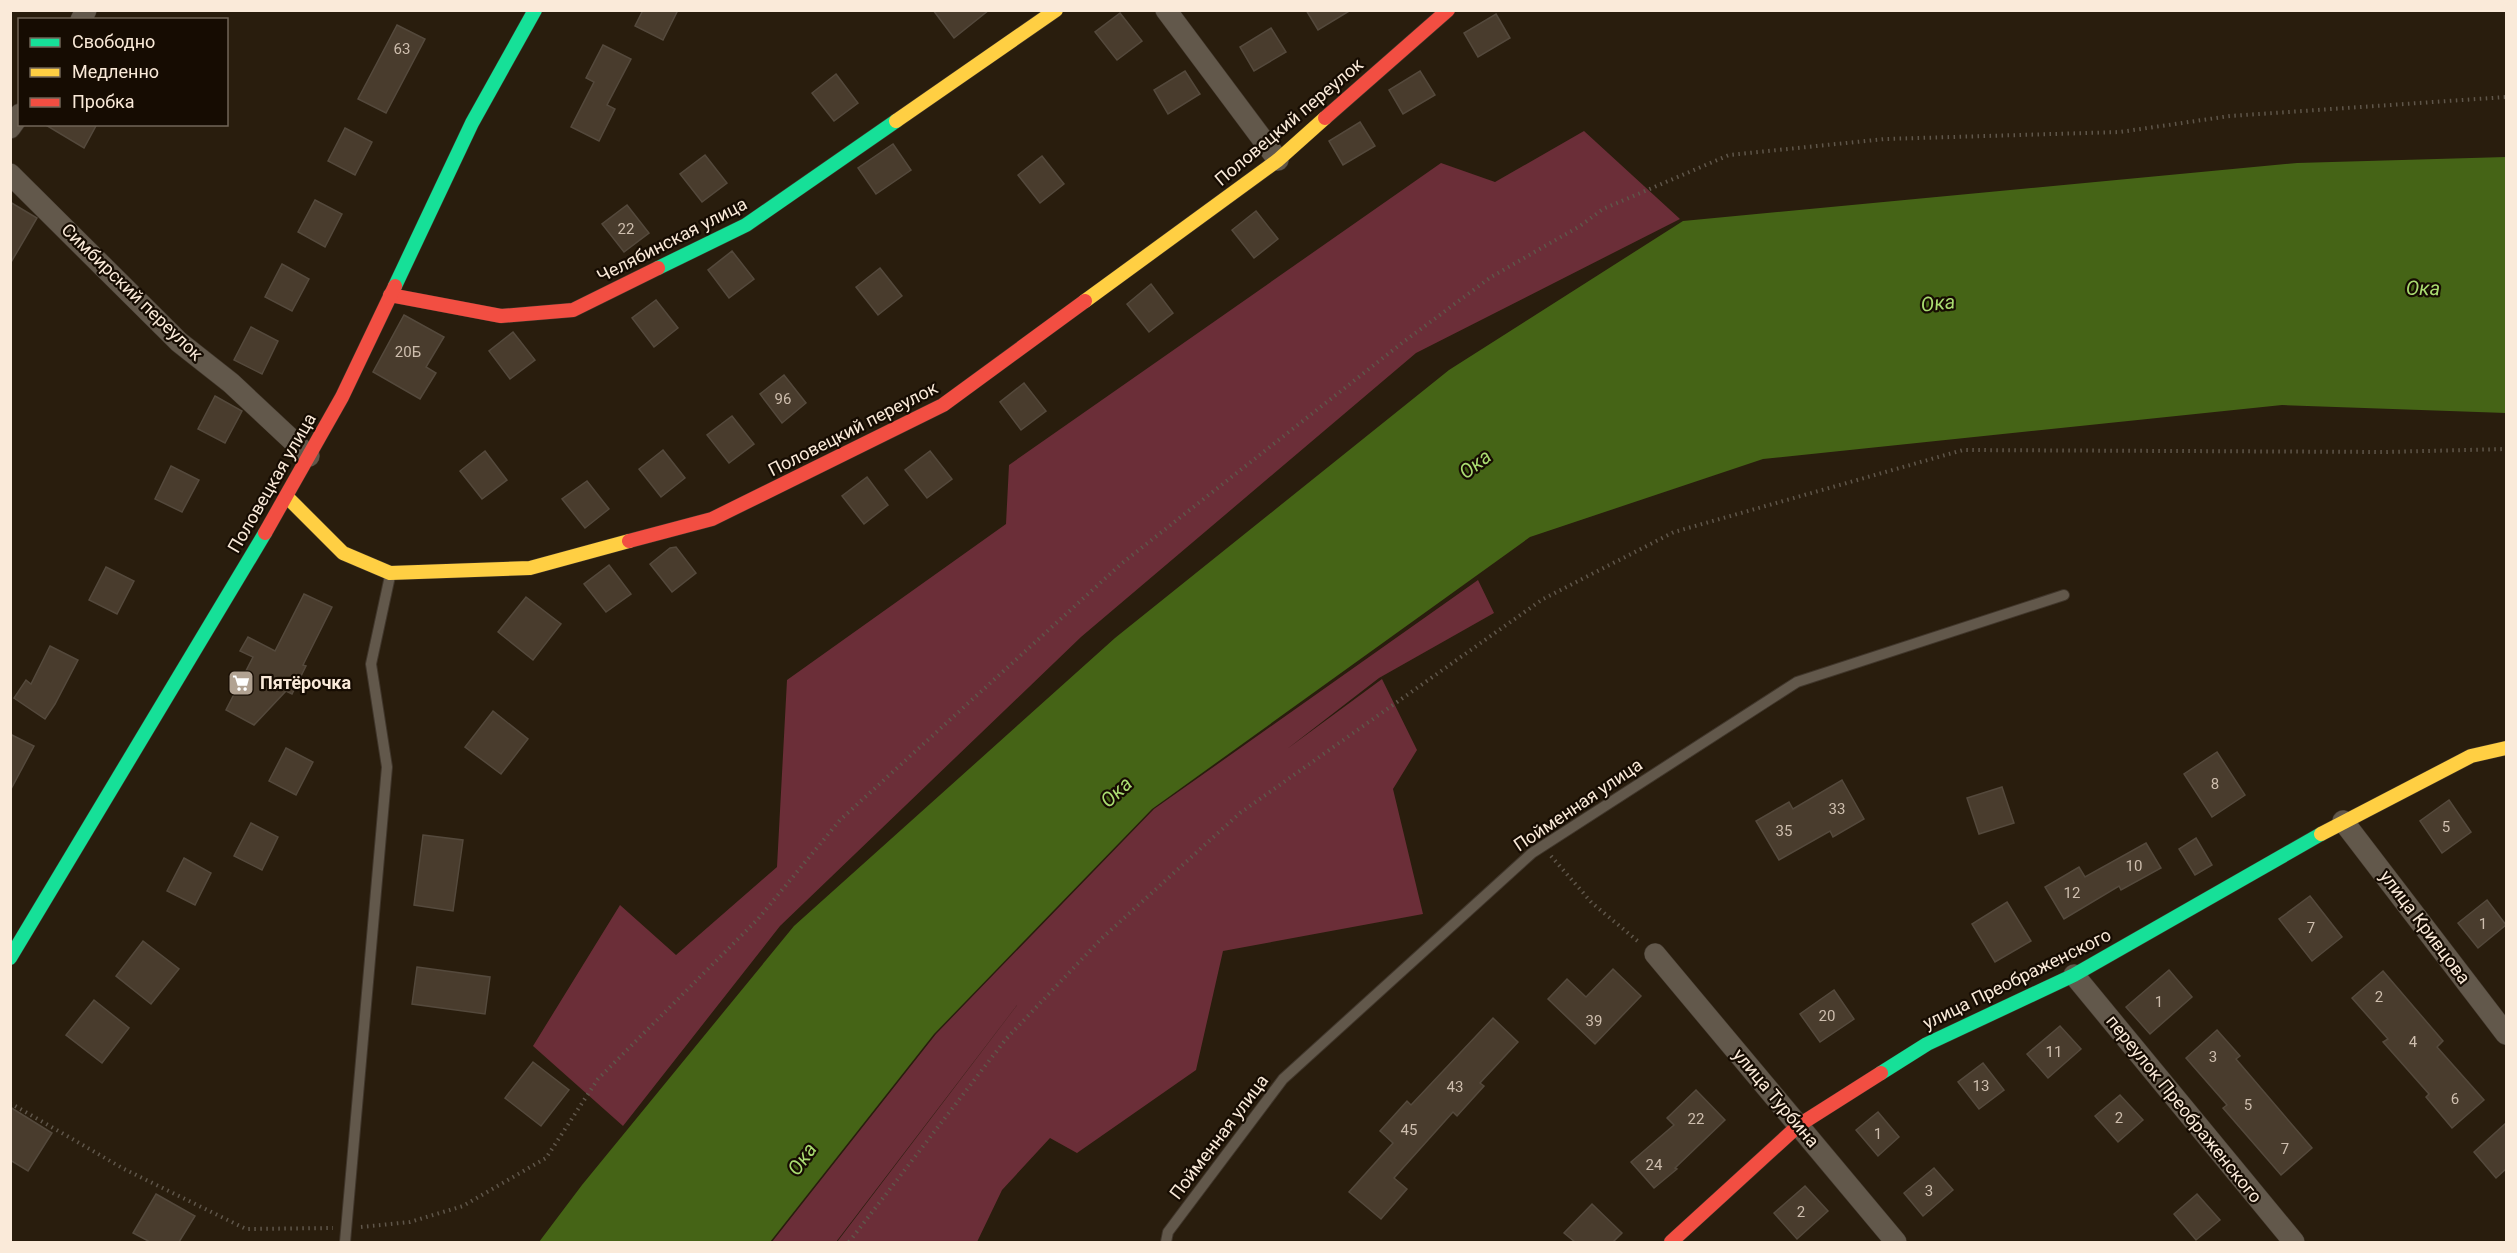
<svg xmlns="http://www.w3.org/2000/svg" width="2517" height="1253" viewBox="0 0 2517 1253" font-family="Roboto,sans-serif">
  <rect width="100%" height="100%" fill="#291d0d"/>
  <g fill="#6b2e38">
    <polygon points="1584,131 1680,219 1416,353 1081,637 780,926 623,1126 533,1046 620,905 676,955 777,867 787,680 1006,524 1009,465 1441,163 1495,182"/>
    <polygon points="1478,580 1494,613 1379,678 1287,749 1382,679 1417,750 1393,789 1423,914 1223,951 1196,1070 1077,1153 1050,1138 1002,1190 977,1242 837,1242 1040,975 836,1242 772,1242 936,1034 1154,809"/>
  </g>
  <polygon fill="#456416" points="2506,157 2506,413 2282,405 1763,459 1530,537 1152,809 934,1034 770,1242 539,1242 582,1185 794,926 1115,638 1449,370 1683,221 2297,163"/>
  <g fill="#493c2d" stroke="#54493c" stroke-width="1.5">
    <polygon points="643,10 678,10 663,40 635,26"/>
    <polygon points="933,10 989,10 954,38"/>
    <polygon points="1306,10 1351,10 1318,30"/>
    <polygon points="1120,13 1142,41 1117,60 1095,32"/>
    <polygon points="1496,14 1510,38 1478,57 1464,33"/>
    <polygon points="397,25 425,39 386,113 358,99"/>
    <polygon points="1271,28 1286,52 1254,71 1240,47"/>
    <polygon points="603,45 631,59 607,105 615,109 599,141 571,127 594,82 586,78"/>
    <polygon points="1185,71 1200,94 1168,114 1154,90"/>
    <polygon points="1420,71 1435,95 1403,114 1389,90"/>
    <polygon points="836,74 858,103 834,121 812,93"/>
    <polygon points="1360,122 1375,146 1343,165 1329,141"/>
    <polygon points="44,124 97,124 84,148"/>
    <polygon points="345,128 372,142 355,175 328,161"/>
    <polygon points="893,144 911,170 876,194 858,168"/>
    <polygon points="705,155 727,183 702,202 680,174"/>
    <polygon points="1042,156 1064,184 1040,203 1018,175"/>
    <polygon points="315,200 342,214 325,247 298,232"/>
    <polygon points="10,202 37,218 10,264"/>
    <polygon points="627,205 649,233 624,252 602,224"/>
    <polygon points="1256,211 1278,239 1254,258 1232,230"/>
    <polygon points="732,251 754,279 729,298 708,270"/>
    <polygon points="282,264 309,279 292,311 265,297"/>
    <polygon points="880,268 902,296 878,315 856,287"/>
    <polygon points="1151,284 1173,313 1149,332 1127,304"/>
    <polygon points="656,300 678,328 654,347 632,318"/>
    <polygon points="404,315 444,337 426,367 436,373 420,399 373,372"/>
    <polygon points="251,327 278,341 262,374 234,360"/>
    <polygon points="513,332 535,360 510,379 489,351"/>
    <polygon points="784,375 806,403 782,423 760,394"/>
    <polygon points="1024,383 1046,411 1021,430 1000,402"/>
    <polygon points="215,396 242,411 225,443 198,429"/>
    <polygon points="732,416 754,444 729,463 707,435"/>
    <polygon points="663,450 685,478 661,497 639,469"/>
    <polygon points="485,451 507,480 482,499 460,471"/>
    <polygon points="930,451 952,479 927,498 905,470"/>
    <polygon points="171,466 199,480 182,512 155,499"/>
    <polygon points="867,477 888,505 864,524 842,496"/>
    <polygon points="587,481 609,509 585,528 562,499"/>
    <polygon points="676,547 696,573 672,592 650,564 670,548"/>
    <polygon points="609,565 631,594 606,612 584,584"/>
    <polygon points="106,567 134,581 117,614 89,600"/>
    <polygon points="304,594 332,607 303,665 306,666 292,694 286,691 254,725 226,710 253,657 240,651 248,637 275,651"/>
    <polygon points="526,597 561,624 533,660 498,632"/>
    <polygon points="50,646 78,660 55,704 45,719 14,698 26,680 31,684"/>
    <polygon points="493,711 528,739 501,774 465,747"/>
    <polygon points="10,734 34,746 10,791"/>
    <polygon points="286,748 313,762 296,795 269,781"/>
    <polygon points="2217,752 2245,795 2212,817 2184,774"/>
    <polygon points="1842,780 1864,819 1833,837 1830,831 1779,860 1756,821 1789,802 1793,809"/>
    <polygon points="2002,787 2014,823 1979,834 1967,798"/>
    <polygon points="2449,800 2471,832 2442,853 2420,821"/>
    <polygon points="251,823 278,837 262,870 234,856"/>
    <polygon points="423,835 463,840 453,911 414,905"/>
    <polygon points="2196,838 2212,865 2195,875 2179,849"/>
    <polygon points="2146,843 2161,868 2121,890 2119,886 2064,919 2045,887 2079,867 2085,877"/>
    <polygon points="184,858 211,873 195,905 167,891"/>
    <polygon points="2310,896 2342,937 2312,961 2279,919"/>
    <polygon points="2487,900 2506,925 2478,948 2458,923"/>
    <polygon points="2007,902 2031,941 1995,962 1972,924"/>
    <polygon points="143,941 179,969 151,1004 116,976"/>
    <polygon points="417,967 490,977 485,1014 412,1004"/>
    <polygon points="1613,969 1641,996 1595,1044 1548,999 1567,979 1586,997"/>
    <polygon points="2169,970 2192,997 2150,1034 2126,1007"/>
    <polygon points="2383,971 2443,1041 2437,1047 2484,1100 2452,1128 2426,1097 2429,1094 2383,1042 2388,1039 2352,998"/>
    <polygon points="1834,990 1854,1019 1820,1042 1800,1014"/>
    <polygon points="94,1000 129,1028 102,1063 66,1035"/>
    <polygon points="1493,1018 1518,1042 1480,1083 1484,1086 1457,1116 1453,1112 1394,1178 1407,1189 1381,1219 1349,1192 1393,1143 1380,1131 1407,1101 1411,1105"/>
    <polygon points="2060,1026 2081,1049 2048,1078 2027,1054"/>
    <polygon points="2217,1030 2240,1056 2236,1059 2312,1148 2281,1175 2223,1108 2227,1105 2186,1058"/>
    <polygon points="533,1062 569,1090 541,1126 505,1098"/>
    <polygon points="1983,1063 2004,1090 1979,1109 1958,1082"/>
    <polygon points="1696,1090 1725,1120 1675,1168 1677,1169 1654,1188 1631,1162 1674,1125 1667,1118"/>
    <polygon points="2120,1095 2143,1120 2118,1142 2095,1116"/>
    <polygon points="10,1107 52,1133 28,1171 10,1160"/>
    <polygon points="1878,1112 1899,1137 1878,1156 1856,1130"/>
    <polygon points="2506,1123 2506,1169 2496,1178 2474,1152"/>
    <polygon points="1934,1168 1953,1190 1923,1216 1904,1193"/>
    <polygon points="1805,1186 1828,1211 1797,1239 1774,1213"/>
    <polygon points="156,1194 195,1216 179,1242 150,1242 133,1233"/>
    <polygon points="2197,1194 2220,1220 2196,1240 2174,1214"/>
    <polygon points="1592,1204 1622,1233 1613,1242 1575,1242 1564,1233"/>
  </g>
  <g fill="none" stroke-linecap="round" stroke-linejoin="round">
    <g stroke="#40362b" stroke-width="12">
      <g id="lane">
        <polyline points="345,1242 387,767 371,664 390,576"/>
        <polyline points="1166,1242 1168,1232 1283,1079 1532,853 1797,682 2064,595"/>
      </g>
    </g>
    <g stroke="#40362b" stroke-width="22">
      <g id="street">
        <polyline points="1166,10 1278,160"/>
        <polyline points="81,20 86,10"/>
        <polyline points="10,128 20,114"/>
        <polyline points="10,174 179,342 231,383 309,456"/>
        <polyline points="2343,821 2506,1034"/>
        <polyline points="1655,954 1896,1242"/>
        <polyline points="2074,975 2294,1242"/>
      </g>
    </g>
    <g stroke="#40362b" stroke-width="15">
      <g id="fast">
        <polyline points="658,268 746,225 896,121"/>
        <polyline points="395,286 472,123 535,10"/>
        <polyline points="10,958 265,533"/>
        <polyline points="1881,1073 1927,1044 2074,975 2321,834"/>
      </g>
    </g>
    <g stroke="#40362b" stroke-width="15">
      <g id="slow">
        <polyline points="896,121 1056,10"/>
        <polyline points="1085,301 1278,160 1325,118"/>
        <polyline points="287,497 343,553 390,573 530,568 629,541"/>
        <polyline points="2321,834 2471,756 2506,748"/>
      </g>
    </g>
    <g stroke="#40362b" stroke-width="15">
      <g id="jam">
        <polyline points="1325,118 1448,10"/>
        <polyline points="390,295 501,316 573,310 658,268"/>
        <polyline points="265,533 342,397 395,286"/>
        <polyline points="629,541 712,519 943,405 1085,301"/>
        <polyline points="1671,1242 1799,1125 1881,1073"/>
      </g>
    </g>
    <g stroke="#5f564a" stroke-width="4" stroke-dasharray="1.5 4.5" stroke-linecap="butt">
      <polyline points="1551,856 1592,903 1640,943"/>
      <polyline points="10,1103 124,1169 246,1229 333,1228"/>
      <polyline points="361,1227 410,1222 463,1206 546,1158 598,1079 758,919 840,820 1121,564 1402,343 1491,277 1580,226 1603,209 1729,155 1885,139 2120,132 2230,116 2506,97"/>
      <polyline points="849,1242 1006,1039 1102,938 1240,813 1543,599 1674,532 1963,450 2385,452 2506,449"/>
    </g>
    <use href="#lane" stroke="#62584b" stroke-width="10"/>
    <use href="#street" stroke="#62584b" stroke-width="21"/>
    <use href="#fast" stroke="#16e098" stroke-width="14"/>
    <use href="#slow" stroke="#ffcf43" stroke-width="14"/>
    <use href="#jam" stroke="#f24e42" stroke-width="14"/>
  </g>
  <defs>
    <g id="supermarket-square" transform="scale(1.35)"><rect x="-9" y="-9" width="18" height="18" rx="4" fill="#b1a292" stroke="#160c02"/><path d="M-6-5.5h2.5l.6 2H6L4.5 2H-2.5L-4.4-4H-6ZM-1.5 3.2a1.3 1.3 0 1 0 .1 0ZM3 3.2a1.3 1.3 0 1 0 .1 0Z" fill="#fff"/></g>
  </defs>
  <g fill-rule="evenodd">
    <use href="#supermarket-square" x="241" y="683"/>
  </g>
  <g text-anchor="middle" stroke-width="4.5" stroke-linejoin="round" paint-order="stroke">
    <g font-size="15" fill="#cebeae">
      <text x="402" y="54">63</text>
      <text x="626" y="234">22</text>
      <text x="408" y="357">20Б</text>
      <text x="783" y="404">96</text>
      <text x="2215" y="789">8</text>
      <text x="1837" y="814">33</text>
      <text x="2446" y="832">5</text>
      <text x="1784" y="836">35</text>
      <text x="2134" y="871">10</text>
      <text x="2072" y="898">12</text>
      <text x="2483" y="929">1</text>
      <text x="2311" y="933">7</text>
      <text x="2379" y="1002">2</text>
      <text x="2159" y="1007">1</text>
      <text x="1827" y="1021">20</text>
      <text x="1594" y="1026">39</text>
      <text x="2413" y="1047">4</text>
      <text x="2054" y="1057">11</text>
      <text x="2213" y="1062">3</text>
      <text x="1981" y="1091">13</text>
      <text x="1455" y="1092">43</text>
      <text x="2455" y="1104">6</text>
      <text x="2248" y="1110">5</text>
      <text x="2119" y="1123">2</text>
      <text x="1696" y="1124">22</text>
      <text x="1409" y="1135">45</text>
      <text x="1878" y="1139">1</text>
      <text x="2285" y="1154">7</text>
      <text x="1654" y="1170">24</text>
      <text x="1929" y="1196">3</text>
      <text x="1801" y="1217">2</text>
    </g>
    <g font-size="18" fill="#faead9" stroke="#160c02">
      <text transform="translate(1289 122) rotate(-40)" y="6">Половецкий переулок</text>
      <text transform="translate(672 240) rotate(-27)" y="6">Челябинская улица</text>
      <text transform="translate(132 292) rotate(44)" y="6">Симбирский переулок</text>
      <text transform="translate(853 429) rotate(-27)" y="6">Половецкий переулок</text>
      <text transform="translate(272 483) rotate(-60)" y="6">Половецкая улица</text>
      <text transform="translate(1578 805) rotate(-34)" y="6">Пойменная улица</text>
      <text transform="translate(2425 927) rotate(53)" y="6">улица Кривцова</text>
      <text transform="translate(2017 979) rotate(-26)" y="6">улица Преображенского</text>
      <text transform="translate(1776 1098) rotate(50)" y="6">улица Турбина</text>
      <text transform="translate(2184 1109) rotate(51)" y="6">переулок Преображенского</text>
      <text transform="translate(1219 1137) rotate(-53)" y="6">Пойменная улица</text>
    </g>
    <g font-size="18" font-weight="bold" fill="#faead9" stroke="#160c02" text-anchor="start">
      <text x="260" y="689">Пятёрочка</text>
    </g>
    <g font-size="20" font-style="italic" fill="#aadc71" stroke="#160c02">
      <text transform="translate(2423 288) rotate(1)" y="7">Ока</text>
      <text transform="translate(1938 303) rotate(-6)" y="7">Ока</text>
      <text transform="translate(1475 464) rotate(-38)" y="7">Ока</text>
      <text transform="translate(1116 792) rotate(-43)" y="7">Ока</text>
      <text transform="translate(802 1159) rotate(-55)" y="7">Ока</text>
    </g>
  </g>
  <rect width="2517" height="1253" fill="none" stroke="#faead9" stroke-width="24"/>
  <rect x="18" y="18" width="210" height="108" fill="#160c02" stroke="#716558" stroke-width="1.5"/>
  <rect x="30" y="38" width="30" height="9" fill="#16e098" stroke="#716558" stroke-width="1.5"/>
  <text x="72" y="48" font-size="18" fill="#faead9">Свободно</text>
  <rect x="30" y="68" width="30" height="9" fill="#ffcf43" stroke="#716558" stroke-width="1.5"/>
  <text x="72" y="78" font-size="18" fill="#faead9">Медленно</text>
  <rect x="30" y="98" width="30" height="9" fill="#f24e42" stroke="#716558" stroke-width="1.5"/>
  <text x="72" y="108" font-size="18" fill="#faead9">Пробка</text>
</svg>
